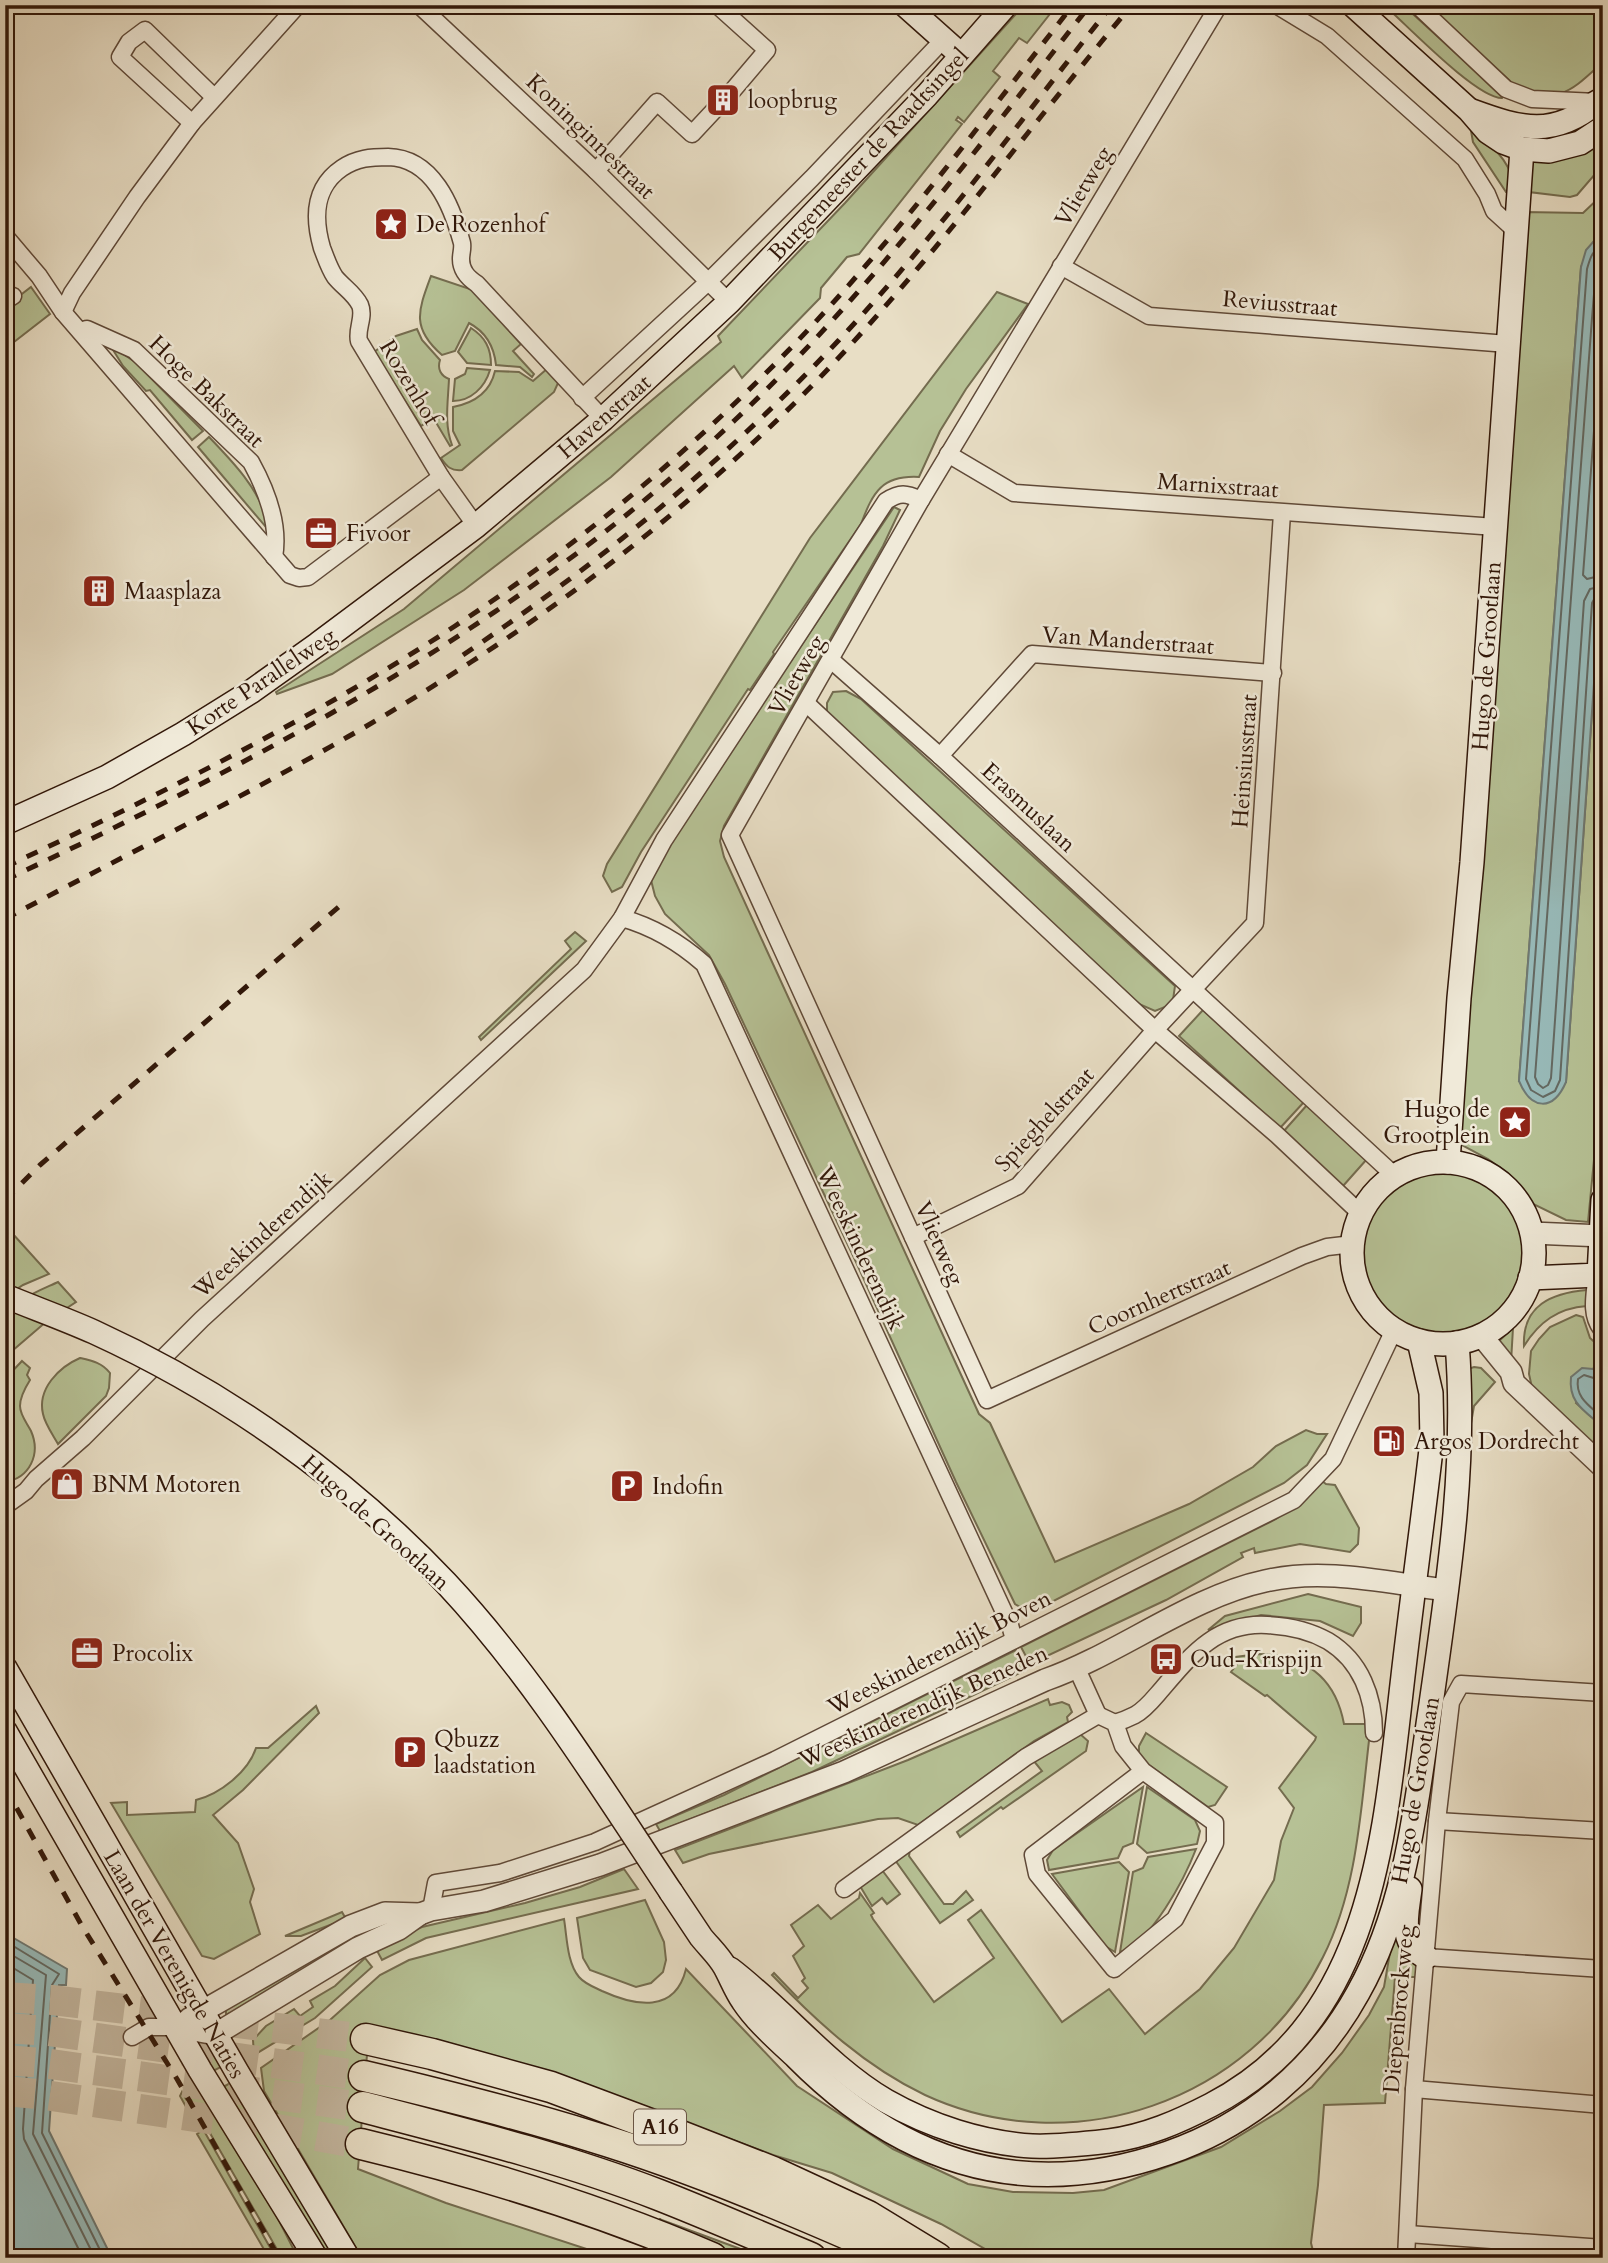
<svg xmlns="http://www.w3.org/2000/svg" width="1608" height="2263" viewBox="0 0 1608 2263" font-family="Cardo,serif">
  <rect width="100%" height="100%" fill="#e8dec5"/>
  <filter id="stains"><feTurbulence type="fractalNoise" baseFrequency=".00286" numOctaves="4"/><feColorMatrix values="0 0 0 0 .2 0 0 0 0 .09 0 0 0 0 .02 0 0 0 .5 -.17"/></filter>
  <radialGradient id="worn" r=".72"><stop offset=".6" stop-color="#630" stop-opacity="0"/><stop offset="1" stop-color="#630" stop-opacity=".3"/></radialGradient>
  <g fill="#b6c195" stroke="#746c4f" stroke-width="2">
    <polygon points="1024,5 1057,5 1027,43 1019,38 993,71 1000,77 964,122 958,117 956,120 962,124 859,254 847,257 821,288 820,298 742,378 734,366 611,477 464,590 332,674 277,694 276,692 404,609 721,342 718,336 845,203"/>
    <path d="M1384,5h19l100,91 -1,2c-26,0 -95,-73 -118,-93z"/>
    <path d="M1428,5h175v57c-33,30 -44,44 -90,22z"/>
    <path d="M1470,125c19,19 45,38 44,67h-8l-33,-50z"/>
    <polygon points="1603,134 1603,165 1577,195 1570,197 1529,192 1528,161"/>
    <polygon points="1603,194 1603,240 1594,241 1581,267 1519,1081 1566,1082 1603,555 1603,1066 1588,1222 1566,1220 1529,1202 1510,1175 1488,1159 1458,1143 1524,212 1583,213"/>
    <path d="M431,276l42,14 48,54 -8,7 21,23 -2,3 -12,-10 -24,-2c-2,-19 -10,-33 -27,-42l-14,28 -13,4c-31,-27 -24,-44 -11,-79z"/>
    <polygon points="31,287 50,314 5,349 5,307"/>
    <path d="M997,292l31,12 -62,85 -26,42 -21,46c-37,-2 -46,15 -58,47l-88,128 1,2 -24,36 -2,-1 -107,163 -19,35 -10,5 -9,-16 4,-12 203,-326z"/>
    <path d="M471,328c14,9 20,20 20,37l-24,-2 -9,-11z"/>
    <path d="M417,329l5,11 18,20c-3,9 1,16 9,19 -1,23 -5,45 3,66l-2,1 -16,-27 -13,7 -47,-74 22,-16z"/>
    <polygon points="110,345 135,362 203,431 192,440 150,390 146,391 123,366"/>
    <path d="M467,368l23,2c-5,17 -19,31 -37,31l2,-22 10,-5z"/>
    <path d="M548,368l10,15 -4,9 -92,78c-11,1 -15,-3 -21,-12l19,-13 -7,-14v-24c21,-4 37,-14 42,-36l24,1 14,9z"/>
    <path d="M209,437c26,27 48,50 60,86l-4,3 -67,-79z"/>
    <polygon points="894,507 900,510 883,546 724,826 720,841 724,857 979,1414 990,1423 1055,1562 1189,1504 1253,1467 1276,1446 1306,1430 1317,1434 1327,1434 1307,1465 1284,1483 1034,1611 1025,1610 1015,1604 956,1482 856,1262 725,984 709,955 665,914 655,896 651,880 670,841"/>
    <polygon points="846,691 861,699 1175,986 1173,1000 1165,1007 1155,1011 1139,1004 827,715 827,703 833,692"/>
    <polygon points="575,932 586,941 481,1040 479,1037 571,949 565,941"/>
    <polygon points="1203,1010 1304,1102 1280,1128 1179,1036"/>
    <polygon points="1307,1105 1367,1159 1343,1186 1283,1132"/>
    <circle cx="1442" cy="1253" r="83"/>
    <polygon points="12,1233 49,1274 23,1285 5,1297 5,1241"/>
    <path d="M58,1282l18,20 -29,19 -42,36c0,-11 -2,-24 0,-34 6,-23 34,-32 53,-41z"/>
    <path d="M1587,1290v16c-29,2 -48,16 -63,40 -2,-41 28,-53 63,-56z"/>
    <polygon points="1576,1315 1583,1317 1590,1338 1603,1350 1603,1376 1593,1369 1576,1403 1603,1427 1603,1456 1533,1392 1529,1374 1531,1351 1539,1339 1550,1327"/>
    <polygon points="1513,1328 1511,1362 1499,1341"/>
    <path d="M80,1358c13,3 22,5 30,15l-1,15 -3,8 -48,48c-5,-9 -13,-20 -15,-30 -6,-25 16,-47 37,-56z"/>
    <path d="M22,1361l8,7 -3,7 3,5c-5,8 -10,17 -10,26 0,9 7,17 11,25 10,23 -1,47 -26,51v-103z"/>
    <polygon points="1474,1367 1481,1368 1495,1382 1474,1406 1470,1429 1465,1370"/>
    <polygon points="1322,1481 1326,1484 1335,1485 1359,1528 1358,1544 1350,1552 1300,1544 1255,1553 1254,1548 1241,1553 1243,1557 1166,1600 1030,1664 1021,1647 1276,1519 1297,1504"/>
    <polygon points="1308,1594 1361,1607 1361,1623 1353,1636 1320,1621 1261,1615 1208,1630 1225,1616"/>
    <polygon points="1016,1650 1026,1670 812,1772 660,1831 656,1824 724,1795"/>
    <path d="M1258,1654c47,1 77,22 86,70h27c-10,78 -12,162 -48,233 -72,145 -251,206 -398,138 -59,-28 -108,-73 -153,-120l2,-2 24,25 10,-10 -6,-7 3,-3 -12,-22 11,-10 -13,-21 27,-20 13,14 28,-21 1,-5 14,20 -3,2 2,4 61,83 60,-44 -26,-38 13,-10 81,112 47,-33 36,45 55,-45 34,-41 40,-68 7,-39 13,-33 -15,-20 36,-48 1,-3 -49,-42 -2,1 -34,-24 6,-8 -9,-6z"/>
    <polygon points="1048,1699 1050,1705 1062,1702 1069,1705 1072,1712 1067,1717 1068,1722 1034,1741 918,1825 898,1818 878,1819 709,1854 683,1863 675,1850 908,1760"/>
    <path d="M316,1706l3,7 -76,77 -30,25 25,28 16,46 -4,13 10,32 -46,25 -12,-3 -91,-153 16,-1v13l68,-3 1,-12c24,-6 52,-28 60,-52h12z"/>
    <polygon points="1146,1733 1227,1787 1215,1805 1208,1807 1139,1758 1139,1746"/>
    <polygon points="1080,1734 1088,1741 1086,1751 1003,1809 1001,1807 960,1837 957,1832 1042,1771 1033,1760 1076,1735"/>
    <polygon points="1143,1787 1133,1843 1123,1847 1118,1858 1049,1870 1047,1860 1053,1850"/>
    <polygon points="1147,1787 1195,1820 1200,1831 1197,1844 1147,1853 1137,1844"/>
    <polygon points="910,1849 909,1856 944,1904 953,1904 966,1891 973,1900 940,1923 895,1860"/>
    <path d="M1196,1849c-11,29 -45,94 -76,103l13,-80 10,-4 5,-11z"/>
    <polygon points="1119,1862 1129,1872 1115,1952 1105,1946 1052,1874"/>
    <polygon points="624,1869 638,1889 426,1938 382,1960 375,1947 422,1927 525,1903 580,1887"/>
    <polygon points="882,1870 900,1894 887,1904 882,1898 872,1906 860,1886"/>
    <path d="M1400,1895l7,61 10,9 -1,12h-21l-10,126 -61,2 -6,80 -7,58 3,12 53,3h-366l-60,-34 -109,-51 -59,-18 -102,-38 -302,-88 -11,140 88,34 168,55h-252l-98,-167 -3,-23 69,-48 50,-45 29,-15 155,-41c3,18 3,44 15,58 6,7 15,10 23,14 33,15 73,23 84,-22l111,117 96,63 75,35 45,8 60,1 31,-3 117,-43 59,-36 32,-24 30,-34 27,-38 15,-28z"/>
    <polygon points="645,1900 664,1942 666,1960 663,1972 651,1983 636,1987 590,1970 583,1958 577,1918"/>
    <polygon points="342,1912 346,1919 301,1936 285,1936"/>
    <polygon points="351,1936 353,1944 226,2015 226,2010"/>
    <polygon points="365,1958 372,1967 315,2018 254,2055 253,2040 266,2026 294,2009 300,2016 313,2007 310,2001 335,1986"/>
    <path d="M208,2039l19,25 -14,7c-5,-9 -11,-17 -11,-28z"/>
    <polygon points="236,2080 341,2258 329,2258 309,2230 223,2087"/>
    <polygon points="196,2083 270,2203 298,2258 282,2258 184,2088"/>
    <polygon points="182,2092 276,2258 269,2258 200,2139 197,2134 200,2132 180,2096"/>
    <polygon points="659,2219 765,2258 744,2258"/>
  </g>
  <g fill="#98bbba" stroke="#6f7973" stroke-width="2">
    <path d="M1603,240v315l-37,527c-13,30 -35,28 -47,-1l62,-814 5,-17 8,-9z"/>
    <path d="M1582,1368l11,1 10,7v51c-18,-16 -35,-24 -32,-50z"/>
    <polygon points="5,1933 67,1969 66,1985 59,1985 49,2131 112,2258 5,2258"/>
  </g>
  <g fill="none" stroke-linecap="round" stroke-linejoin="round">
    <g stroke="#646962" stroke-width="2">
      <path d="M1603,247c-11,2 -13,12 -16,22l-61,810 5,11 12,7 12,-6 5,-11 32,-477 4,-7 7,-1"/>
      <polyline points="1603,256 1596,270 1592,318 1535,1077 1538,1084 1543,1088 1548,1085 1551,1078 1584,601 1590,589 1603,586"/>
      <polyline points="1603,313 1583,575 1587,579 1603,575"/>
      <path d="M1603,1381l-19,-6 -6,4c-3,19 12,27 25,39"/>
      <polyline points="5,1941 59,1974 52,1985 42,2133 104,2258"/>
      <polyline points="5,1951 46,1975 33,2134 95,2258"/>
      <polyline points="5,1963 33,1980 23,2129 24,2139 83,2258"/>
    </g>
    <g stroke="#c3b69f" stroke-width="30" stroke-dasharray="30 15" stroke-linecap="butt">
      <polyline points="5,1997 52,2000 366,2039"/>
      <polyline points="5,2028 48,2031 364,2076"/>
      <polyline points="5,2060 43,2063 363,2107"/>
      <polyline points="5,2091 38,2094 277,2129 361,2144"/>
    </g>
    <g stroke="#5f4938" stroke-width="19">
      <g id="minor">
        <polyline points="419,5 596,171 729,302"/>
        <polyline points="717,5 767,50 728,96"/>
        <polyline points="1219,5 921,500 730,835 987,1400 1302,1256 1327,1247 1353,1244"/>
        <polyline points="1276,5 1327,36 1465,159 1487,194 1494,211 1516,231"/>
        <polyline points="1417,5 1506,89 1532,99 1597,102"/>
        <polyline points="192,123 120,57 129,42 145,30 214,97"/>
        <polyline points="596,171 657,102 692,134 720,104"/>
        <polyline points="5,236 39,276 63,312 290,575 299,578 308,577 441,477"/>
        <polyline points="1061,266 1149,316 1508,344"/>
        <polyline points="5,301 13,296"/>
        <polyline points="63,312 72,293 137,197 192,123 298,5"/>
        <path d="M80,331l7,-2 47,21 117,112c16,29 29,62 23,95"/>
        <polyline points="582,398 708,282 812,178 944,39"/>
        <polyline points="948,454 1014,493 1496,527"/>
        <path d="M476,526l-35,-49 -82,-136c-3,-12 6,-24 1,-36 -6,-12 -17,-18 -25,-28 -6,-9 -9,-19 -13,-29 -9,-31 -8,-61 20,-80 15,-10 29,-11 46,-11 45,1 64,49 74,86 1,6 -1,10 -1,16 0,12 7,19 16,25l126,135"/>
        <polyline points="831,660 940,756 1395,1176"/>
        <polyline points="806,703 1155,1030 1277,1135 1361,1214"/>
        <polyline points="940,756 1032,654 1273,673"/>
        <path d="M622,918c32,9 57,24 82,46l306,661 4,15"/>
        <polyline points="913,1237 1018,1186 1155,1030 1255,923 1282,513"/>
        <path d="M5,1506l21,-15 10,-12 47,-41 119,-119 382,-349 38,-52 42,-78 222,-339c14,-9 20,-8 35,-1"/>
        <polyline points="1077,1669 1098,1715"/>
        <path d="M1115,1723c7,-2 14,-5 20,-8 11,-6 19,-17 27,-26 29,-34 55,-67 105,-64 22,1 42,5 61,16 33,20 46,56 46,92"/>
        <polyline points="1437,1821 1603,1831"/>
        <polyline points="844,1889 1026,1757 1098,1715 1115,1723 1123,1746 1143,1771 1033,1855 1037,1874 1114,1969 1175,1919 1215,1843 1215,1823 1143,1771"/>
        <polyline points="431,1910 436,1883 500,1873 595,1842 775,1760 1294,1500 1333,1459 1394,1330"/>
        <polyline points="1426,1957 1603,1969"/>
        <polyline points="132,2037 149,2027 176,2027"/>
        <polyline points="1414,2089 1603,2105"/>
        <polyline points="1408,2234 1603,2248"/>
        <polyline points="1406,2258 1414,2089 1437,1821 1451,1702 1461,1684 1603,1693"/>
      </g>
    </g>
    <g stroke="#5f4938" stroke-width="24">
      <g id="tertiary">
        <polyline points="1532,1233 1603,1236"/>
        <path d="M1603,1275h-4c-1,18 -7,37 4,52"/>
        <polyline points="1481,1335 1511,1372 1514,1383 1603,1467"/>
        <polyline points="189,2019 351,1926 385,1913 420,1914"/>
        <path d="M176,2027l40,7 142,-86 41,-19 21,-15 11,-4 53,-9 116,-36 244,-93 201,-92c74,-26 145,-83 220,-99 60,-14 122,2 182,9"/>
      </g>
    </g>
    <g stroke="#311709" stroke-width="26">
      <g id="secondary">
        <polyline points="905,5 961,55"/>
        <polyline points="1353,5 1469,110 1488,132 1503,142 1522,149 1549,151 1580,143 1603,128"/>
        <path d="M1472,111c49,18 82,27 125,-9l6,1"/>
        <polyline points="5,823 107,777 183,734 252,691 318,644 476,526 603,419 729,302 927,95 1006,5"/>
        <polyline points="1448,1162 1459,998 1472,862 1522,149"/>
        <circle cx="1443" cy="1253" r="91"/>
        <polyline points="1530,1278 1599,1275 1603,1200"/>
        <polyline points="5,1668 237,2072 348,2258"/>
        <polyline points="5,1731 200,2070 316,2258"/>
        <path d="M1410,1889c-3,25 -12,55 16,68"/>
        <path d="M671,1892c10,15 20,30 30,45 8,10 18,19 24,30 6,11 11,24 18,34 14,21 35,39 53,56 105,106 228,146 372,96 81,-28 148,-84 190,-160 50,-89 58,-191 73,-289 17,-120 36,-240 26,-361"/>
        <path d="M730,1969c55,42 97,97 156,132 44,25 96,42 146,45 26,1 51,-2 77,-5 37,-5 69,-19 102,-36 163,-85 173,-267 192,-429 9,-78 20,-156 29,-235l-1,-48 -12,-52"/>
      </g>
    </g>
    <g stroke="#311709" stroke-width="33">
      <g id="motorway">
        <polyline points="366,2039 432,2054 551,2087 650,2124 773,2172 868,2216 937,2258"/>
        <path d="M364,2076c76,18 152,37 226,60 106,32 210,77 312,122"/>
        <path d="M363,2107c99,26 200,51 296,88 51,20 101,42 152,63"/>
        <path d="M361,2144c120,29 238,65 351,114"/>
      </g>
    </g>
    <use href="#minor" stroke="#f0ead9" stroke-width="16"/>
    <use href="#tertiary" stroke="#f0ead9" stroke-width="21"/>
    <use href="#secondary" stroke="#f0ead9" stroke-width="23"/>
    <use href="#motorway" stroke="#e8dec5" stroke-width="30"/>
    <g stroke="#311709" stroke-width="5" stroke-dasharray="12 12" stroke-linecap="butt">
      <path d="M463,655c136,-92 262,-194 375,-314 99,-105 184,-223 274,-336"/>
      <path d="M5,867c154,-72 308,-148 450,-241 117,-77 225,-166 324,-266 108,-109 199,-234 294,-355"/>
      <path d="M5,880c262,-123 519,-259 730,-460 133,-126 242,-271 355,-415"/>
      <path d="M5,919c156,-83 317,-160 466,-257 107,-69 208,-149 301,-237 134,-127 241,-279 360,-420"/>
      <polyline points="5,1200 40,1165 342,904"/>
      <polyline points="5,1787 82,1926 177,2079 279,2258"/>
    </g>
    <g stroke="#311709" stroke-width="26" stroke-linecap="butt">
      <path id="secondary-bridge" d="M5,1296c29,12 60,23 89,36 131,60 253,146 352,251 87,93 155,204 225,309"/>
    </g>
    <use href="#secondary-bridge" stroke="#f0ead9" stroke-width="23"/>
  </g>
  <defs>
    <g id="building-square" transform="scale(1.75)"><rect x="-9" y="-9" width="18" height="18" rx="4" fill="#8f2418" stroke="#f0ead9"/><path d="M-4-6H4V6H1V3H-1V6H-4ZM-2.5-4.3h1.7v1.8h-1.7ZM.8-4.3h1.7v1.8H.8ZM-2.5-1h1.7V.8h-1.7ZM.8-1h1.7V.8H.8Z" fill="#fff"/></g>
    <g id="sight-square" transform="scale(1.75)"><rect x="-9" y="-9" width="18" height="18" rx="4" fill="#8f2418" stroke="#f0ead9"/><path d="M0-6L1.8-2.2L6-1.7L2.9 1.2L3.7 5.4L0 3.3L-3.7 5.4L-2.9 1.2L-6-1.7L-1.8-2.2Z" fill="#fff"/></g>
    <g id="office-square" transform="scale(1.75)"><rect x="-9" y="-9" width="18" height="18" rx="4" fill="#8f2418" stroke="#f0ead9"/><path d="M-6-3h4V-5.5h4V-3h4V5H-6ZM-1-4.5V-3h2v-1.5ZM-6 0V1H6V0Z" fill="#fff"/></g>
    <g id="fuel-square" transform="scale(1.75)"><rect x="-9" y="-9" width="18" height="18" rx="4" fill="#8f2418" stroke="#f0ead9"/><path d="M-5.5-6h7V0h2V4h1.3V-2.5L3-4.5l.8-.8L6-3V5H2.5V1h-1V6h-7ZM-4.2-4.7v3.2H.2V-4.7Z" fill="#fff"/></g>
    <g id="shop-square" transform="scale(1.75)"><rect x="-9" y="-9" width="18" height="18" rx="4" fill="#8f2418" stroke="#f0ead9"/><path d="M-5-2.5h2.3a2.7 3.5 0 0 1 5.4 0H5L5.5 6h-11ZM-1.5-2.5h3a1.5 2.3 0 0 0-3 0Z" fill="#fff"/></g>
    <g id="parking-square" transform="scale(1.75)"><rect x="-9" y="-9" width="18" height="18" rx="4" fill="#8f2418" stroke="#f0ead9"/><path d="M-3.5-5.5H1a3.5 3.5 0 0 1 0 7H-1V5.5H-3.5ZM-1-3.4V-.6H.8a1.4 1.4 0 0 0 0-2.8Z" fill="#fff"/></g>
    <g id="bus-square" transform="scale(1.75)"><rect x="-9" y="-9" width="18" height="18" rx="4" fill="#8f2418" stroke="#f0ead9"/><path d="M-5-6H5V4H4V6H2V4H-2V6H-4V4H-5ZM-3.5-4V0h7V-4ZM-3.5 1.2v1.5H-2V1.2ZM2 1.2v1.5H3.5V1.2Z" fill="#fff"/></g>
  </defs>
  <g fill-rule="evenodd">
    <use href="#building-square" x="723" y="100"/>
    <use href="#sight-square" x="391" y="224"/>
    <use href="#office-square" x="321" y="533"/>
    <use href="#building-square" x="99" y="591"/>
    <use href="#sight-square" x="1515" y="1122"/>
    <use href="#fuel-square" x="1389" y="1441"/>
    <use href="#shop-square" x="67" y="1484"/>
    <use href="#parking-square" x="627" y="1486"/>
    <use href="#office-square" x="87" y="1653"/>
    <use href="#bus-square" x="1166" y="1659"/>
    <use href="#parking-square" x="410" y="1752"/>
  </g>
  <g text-anchor="middle" stroke-width="5" stroke-linejoin="round" paint-order="stroke">
    <rect fill="#f0ead9" stroke="#6a5647" stroke-width="2" x="634" y="2109.5" width="52" height="35" rx="5"/>
    <g font-size="21" font-weight="bold" fill="#311709">
      <text x="660" y="2134">A16</text>
    </g>
    <g font-size="23" fill="#311709" stroke="#f0ead9" text-anchor="start">
      <text x="748" y="108">loopbrug</text>
      <text x="416" y="232">De Rozenhof</text>
      <text x="346" y="541">Fivoor</text>
      <text x="124" y="599">Maasplaza</text>
      <text x="1490" y="1117" text-anchor="end">Hugo de<tspan x="1490" dy="26">Grootplein</tspan></text>
      <text x="1414" y="1449">Argos Dordrecht</text>
      <text x="92" y="1492">BNM Motoren</text>
      <text x="652" y="1494">Indofin</text>
      <text x="112" y="1661">Procolix</text>
      <text x="1190" y="1667">Oud-Krispijn</text>
      <text x="434" y="1747">Qbuzz<tspan x="434" dy="26">laadstation</tspan></text>
    </g>
    <g font-size="23" fill="#311709" stroke="#f0ead9">
      <text transform="translate(591 136) rotate(44)" y="8">Koninginnestraat</text>
      <text transform="translate(868 154) rotate(-47)" y="8">Burgemeester de Raadtsingel</text>
      <text transform="translate(1083 186) rotate(-59)" y="8">Vlietweg</text>
      <text transform="translate(1280 303) rotate(5)" y="8">Reviusstraat</text>
      <text transform="translate(410 382) rotate(59)" y="8">Rozenhof</text>
      <text transform="translate(207 391) rotate(44)" y="8">Hoge Bakstraat</text>
      <text transform="translate(604 416) rotate(-41)" y="8">Havenstraat</text>
      <text transform="translate(1218 485) rotate(4)" y="8">Marnixstraat</text>
      <text transform="translate(1128 640) rotate(4)" y="8">Van Manderstraat</text>
      <text transform="translate(1486 656) rotate(-86)" y="8">Hugo de Grootlaan</text>
      <text transform="translate(796 675) rotate(-60)" y="8">Vlietweg</text>
      <text transform="translate(261 681) rotate(-34)" y="8">Korte Parallelweg</text>
      <text transform="translate(1244 761) rotate(-86)" y="8">Heinsiusstraat</text>
      <text transform="translate(1029 807) rotate(43)" y="8">Erasmuslaan</text>
      <text transform="translate(1044 1119) rotate(-47)" y="8">Spieghelstraat</text>
      <text transform="translate(262 1234) rotate(-42)" y="8">Weeskinderendijk</text>
      <text transform="translate(940 1243) rotate(66)" y="8">Vlietweg</text>
      <text transform="translate(861 1248) rotate(65)" y="8">Weeskinderendijk</text>
      <text transform="translate(1159 1297) rotate(-24)" y="8">Coornhertstraat</text>
      <text transform="translate(376 1522) rotate(42)" y="8">Hugo de Grootlaan</text>
      <text transform="translate(939 1652) rotate(-27)" y="8">Weeskinderendijk Boven</text>
      <text transform="translate(923 1706) rotate(-24)" y="8">Weeskinderendijk Beneden</text>
      <text transform="translate(1415 1790) rotate(-80)" y="8">Hugo de Grootlaan</text>
      <text transform="translate(175 1964) rotate(60)" y="8">Laan der Verenigde Naties</text>
      <text transform="translate(1398 2009) rotate(-85)" y="8">Diepenbrockweg</text>
    </g>
  </g>
  <rect width="1608" height="2263" fill="none" stroke="#e8dec5" stroke-width="28"/>
  <rect x="7" y="7" width="1594" height="2249" fill="none" stroke="#311709" stroke-width="3.5"/>
  <rect x="14" y="14" width="1580" height="2235" fill="none" stroke="#311709" stroke-width="2"/>
  <rect width="100%" height="100%" filter="url(#stains)"/>
  <rect width="100%" height="100%" fill="url(#worn)"/>
</svg>
